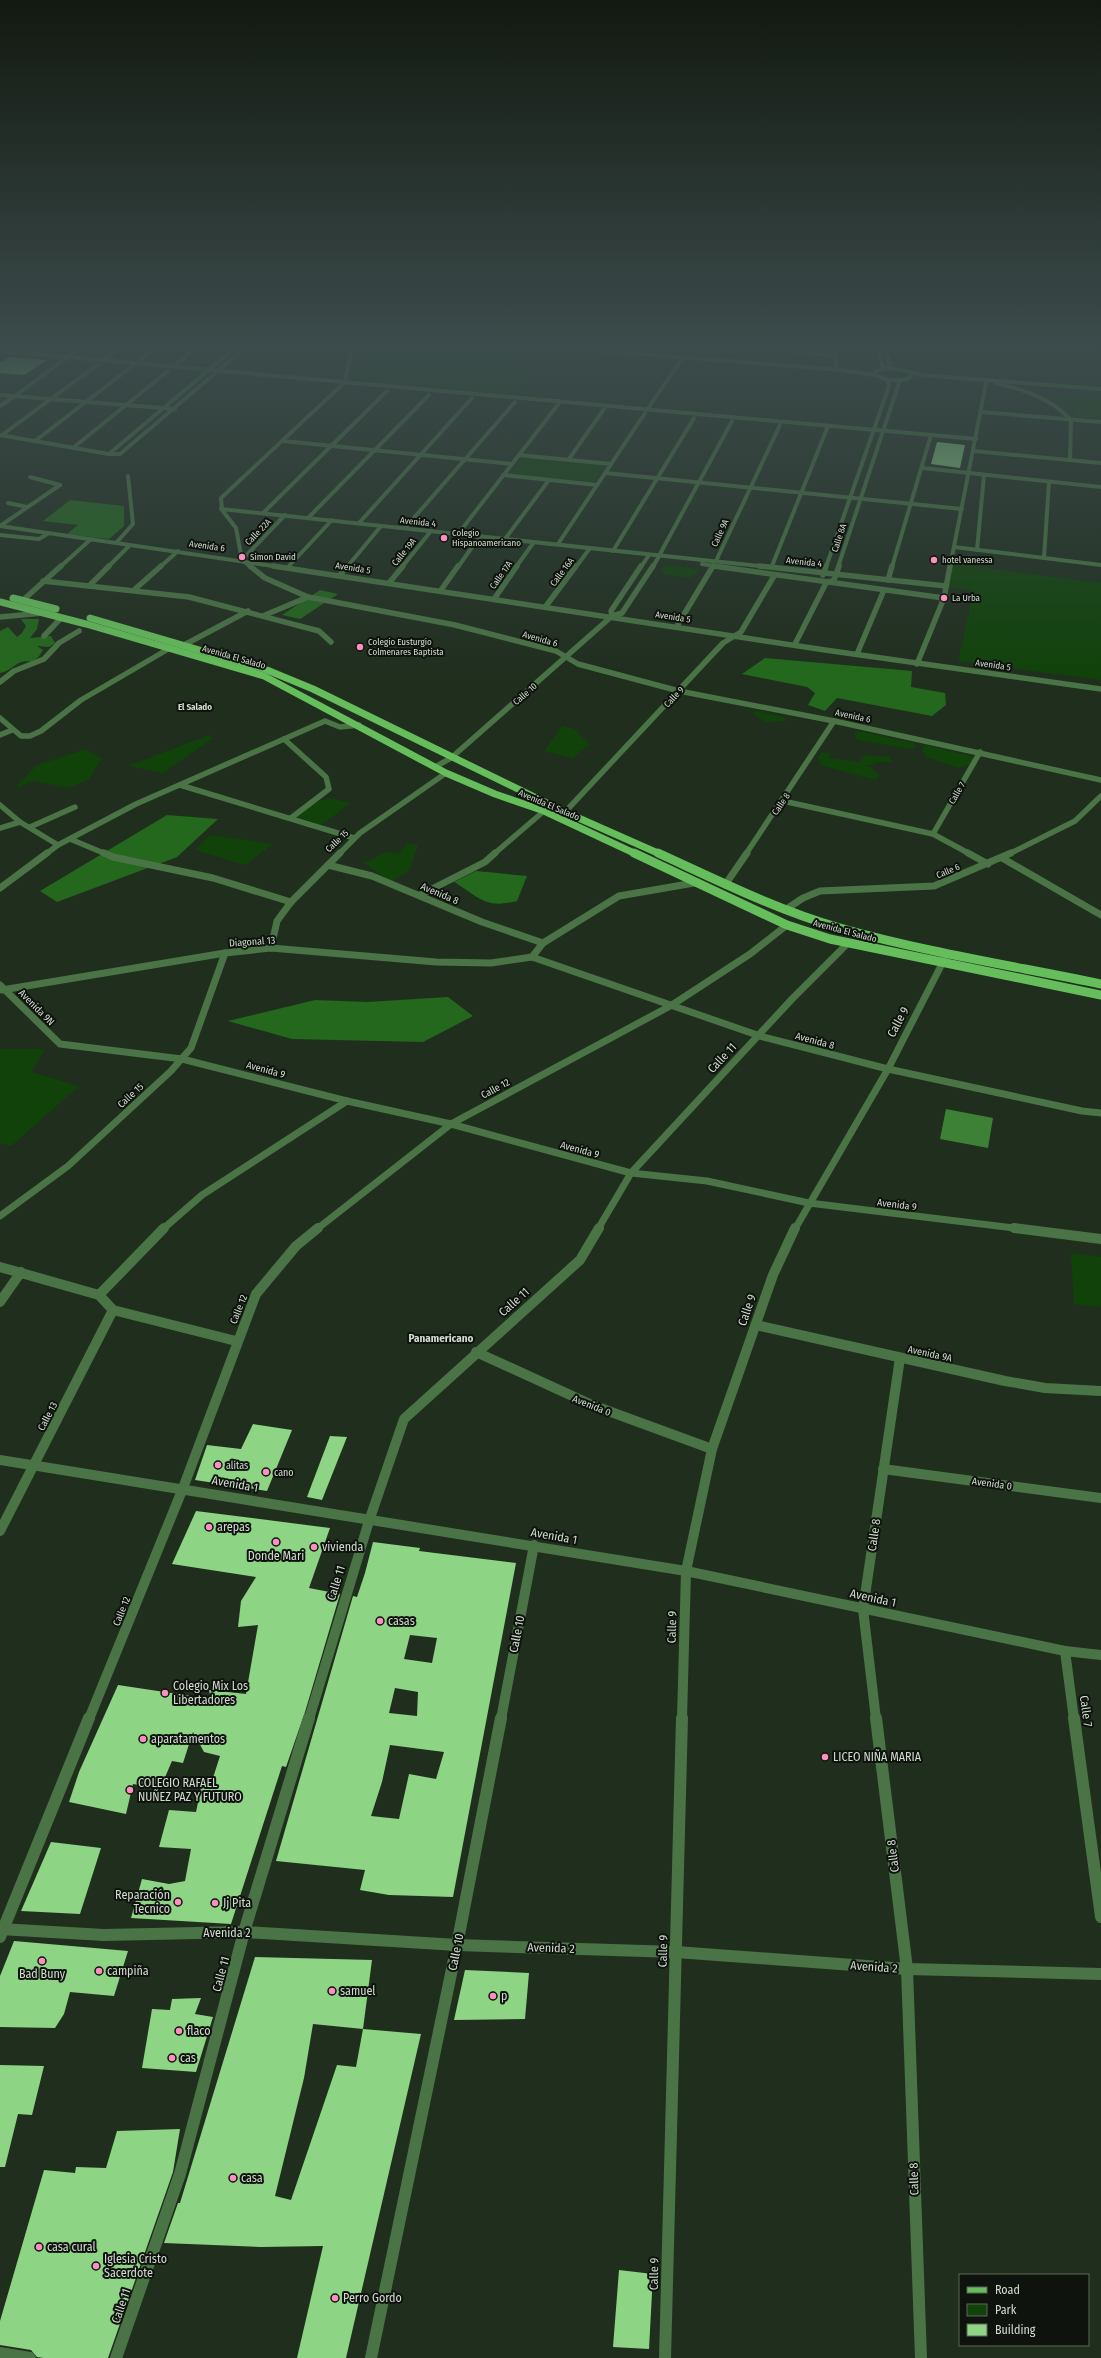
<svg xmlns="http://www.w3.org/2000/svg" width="1101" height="2358" viewBox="0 0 1101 2358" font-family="'Fira Sans Condensed',sans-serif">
  <rect width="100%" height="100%" fill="#202e1e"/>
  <g fill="#10420a">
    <polygon points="366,347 494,347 546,350 513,394 352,379"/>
    <polygon points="1043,396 1101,397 1101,419 1079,417 1074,410"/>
    <polygon points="522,457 604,465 593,483 508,477"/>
    <polygon points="953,564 1101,583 1101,680 958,661 974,591 947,587"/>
    <polygon points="667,565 698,569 699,571 690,578 663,574 661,569"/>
    <polygon points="755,711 784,717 786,721 766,722 753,714"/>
    <polygon points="563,726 574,729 589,744 573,758 544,751"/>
    <polygon points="858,731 914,743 916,748 910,749 858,740 854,734"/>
    <polygon points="209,735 213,738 163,773 128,766"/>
    <polygon points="925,745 975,757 970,764 958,768 927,757 922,750"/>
    <polygon points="86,749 102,759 88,780 68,788 34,781 15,788 37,765"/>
    <polygon points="822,752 829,753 829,758 859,762 866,755 890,757 892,762 876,762 872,765 866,765 880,775 875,780 821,765 818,757"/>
    <polygon points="330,798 351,803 321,825 295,816 313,803"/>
    <polygon points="210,835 273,844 245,865 195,850"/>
    <polygon points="408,843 418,845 409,871 391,882 364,863 387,852 398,854"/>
    <polygon points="0,1049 45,1049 31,1072 79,1086 11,1146 0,1143"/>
    <polygon points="1071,1253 1101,1257 1101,1307 1074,1304"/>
  </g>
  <g fill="#23681c">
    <polygon points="70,500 124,506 124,526 109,539 67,534 78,525 43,521"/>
    <polygon points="320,590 338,594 300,619 282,615"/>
    <path d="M21,619h18l-2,10 -7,9 21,-2 4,7 -6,4 -12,-1 6,4c-10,18 -15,7 -26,14 -7,5 -9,7 -17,9v-42l8,-4 9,10 5,-4 4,-7z"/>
    <polygon points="765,658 912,671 911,687 945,693 946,705 932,716 837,698 825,711 808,705 815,693 807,687 742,674"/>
    <polygon points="167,815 218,819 177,857 57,902 40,891"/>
    <path d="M476,871l51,5 -10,25c-31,8 -37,-3 -63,-19z"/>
    <polygon points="448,997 473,1016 423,1042 292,1039 228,1021 315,1000 367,1002"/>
  </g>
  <polygon fill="#3d8136" points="946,1109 993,1118 988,1148 940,1139"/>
  <g fill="#8dd485" fill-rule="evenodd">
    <polygon points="9,357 47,360 24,375 0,373 0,363"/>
    <polygon points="937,442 965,445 960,468 931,464"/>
    <polygon points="253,1424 292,1430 267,1491 195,1480 207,1445 241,1449"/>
    <polygon points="330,1436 347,1437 322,1500 307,1497"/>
    <polygon points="196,1511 330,1528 309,1588 340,1594 305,1712 286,1767 282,1766 231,1924 131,1918 142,1879 169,1884 185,1881 191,1849 159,1847 169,1810 196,1812 202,1783 211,1784 220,1756 204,1752 193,1732 183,1763 172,1761 160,1789 133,1784 126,1814 69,1802 79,1772 118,1685 211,1699 209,1690 246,1694 258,1625 238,1627 241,1601 256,1577 172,1564"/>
    <path d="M373,1542l47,6 -1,3 97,12 -63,334 -64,-2 -29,-5 5,-20 -89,-9 77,-265 4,1 8,-24zM410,1635l27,3 -5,25 -28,-4zM395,1688l23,4 -1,24 -28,-3zM390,1745l54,7 -8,27 -27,-5 -10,45 -28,-3 11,-34z"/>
    <polygon points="51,1842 101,1848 80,1914 21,1911"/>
    <polygon points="14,1941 83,1947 128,1951 114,1996 70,1992 64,2014 55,2028 0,2027 0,1976"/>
    <path d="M255,1957l117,3 -9,69 58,5 -75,324h-49l26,-112 -62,1 -97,-4 14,-40h2zM313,2024l50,5 -7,38 -19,-2 -46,135 -16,-4 29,-118z"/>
    <polygon points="465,1970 529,1973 525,2019 454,2020"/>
    <polygon points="201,1998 195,2014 213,2017 196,2072 142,2068 152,2009 170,2010 172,1999"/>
    <polygon points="0,2065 44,2066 32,2115 18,2114 5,2167 0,2167"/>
    <polygon points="180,2129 173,2172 108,2358 44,2358 37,2357 31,2350 0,2345 0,2321 44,2170 75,2173 76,2167 106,2168 117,2131"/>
    <polygon points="619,2270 653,2274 649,2349 613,2347"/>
  </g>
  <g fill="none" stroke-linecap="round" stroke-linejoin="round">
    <g stroke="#4a7445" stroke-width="4">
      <polyline points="101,361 121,347"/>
      <polyline points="173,367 197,347"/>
      <polyline points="126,405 168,371"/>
      <polyline points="0,406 15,396"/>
      <polyline points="2,435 97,365"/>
    </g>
    <g stroke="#4a7445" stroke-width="4">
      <polyline points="753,347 837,356"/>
      <polyline points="835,347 836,366"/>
      <polyline points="877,347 883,368"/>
      <polyline points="884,347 890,364 887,368"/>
      <polyline points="0,351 976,439"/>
      <polyline points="28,355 40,347"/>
      <path d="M996,383c28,7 55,15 75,37l-1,40"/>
      <polyline points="0,395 175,409"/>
      <polyline points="15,396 81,347"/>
      <polyline points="647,410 683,357"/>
      <polyline points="981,412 1101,422"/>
      <polyline points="0,435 109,454 120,454 246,347"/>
      <polyline points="35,441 157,347"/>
      <polyline points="283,441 512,464"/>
      <polyline points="73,448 126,405"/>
      <polyline points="974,451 1101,463"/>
      <polyline points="109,454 236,347"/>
      <polyline points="519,455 611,464"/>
      <polyline points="569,459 606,406"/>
      <polyline points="923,468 1101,487"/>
      <polyline points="605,473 962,509"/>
      <polyline points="503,475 597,485"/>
      <polyline points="30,477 60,485"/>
      <polyline points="8,503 27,507"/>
      <polyline points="221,509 769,567"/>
      <polyline points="263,513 387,391"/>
      <polyline points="308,518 429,395"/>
      <polyline points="359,523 472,398"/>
      <polyline points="0,526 280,567"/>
      <polyline points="0,526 60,485"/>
      <polyline points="405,528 515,402"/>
      <polyline points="458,534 560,402"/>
      <polyline points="0,535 39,539 49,533"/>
      <polyline points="505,539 549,480"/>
      <polyline points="116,543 133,524 128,476"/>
      <polyline points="558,544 645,413"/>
      <polyline points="954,547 1101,565"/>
      <polyline points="977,550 984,475"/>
      <polyline points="613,551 694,418"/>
      <polyline points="1044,558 1049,482"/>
      <polyline points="242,560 251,567"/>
      <polyline points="242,560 236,528 222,510 221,498 345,382 352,347"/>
      <polyline points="242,560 285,515"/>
      <polyline points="716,561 780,425"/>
      <polyline points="702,564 720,567"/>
      <polyline points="772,566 828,426"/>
      <polyline points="60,567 91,539"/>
      <polyline points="108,567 130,545"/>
      <polyline points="160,567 178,551"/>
      <polyline points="288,567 332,520"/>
      <polyline points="347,567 381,526"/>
      <polyline points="402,567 431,531"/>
      <polyline points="458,567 480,536"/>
      <polyline points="516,567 534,542"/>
      <polyline points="576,567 590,548"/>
      <polyline points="641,567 649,555"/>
      <polyline points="653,567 732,421"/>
      <polyline points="826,567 889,386 887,380"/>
      <polyline points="838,567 900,380"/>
      <polyline points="892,567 931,435"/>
      <polyline points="950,567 986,383"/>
    </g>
    <g stroke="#4a7445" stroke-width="5.5">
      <polyline points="250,566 265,578 308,597 455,625 556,651 578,664 679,691 834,721 1101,780"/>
      <polyline points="273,566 825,650 1101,689"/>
      <polyline points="714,566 944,598"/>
      <polyline points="759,566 946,586"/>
      <polyline points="340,575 347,566"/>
      <polyline points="823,575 826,566"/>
      <polyline points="888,580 892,566"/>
      <polyline points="43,581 189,597 319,631 331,642"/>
      <polyline points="389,583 403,566"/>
      <polyline points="89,586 109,566"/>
      <polyline points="134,590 161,566"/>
      <polyline points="441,590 458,566"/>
      <polyline points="494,599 517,566"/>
      <polyline points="22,601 61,566"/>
      <polyline points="546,606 576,566"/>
      <polyline points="265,615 308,597"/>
      <polyline points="612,616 611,611 641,566"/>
      <polyline points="0,617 43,613"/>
      <polyline points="677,626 713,566"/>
      <polyline points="44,636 61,618"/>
      <polyline points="795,644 826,583 834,580 839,566"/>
      <polyline points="184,645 248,611"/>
      <polyline points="857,654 884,590"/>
      <polyline points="917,664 944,598 950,566"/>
      <polyline points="0,682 14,671 44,659 59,643 79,631"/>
      <polyline points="0,718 21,736 30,736 41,731 81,700 170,648"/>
      <polyline points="0,735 12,730"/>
      <polyline points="284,739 326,777 329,789 291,818"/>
      <polyline points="435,767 451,758 612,616 622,613 653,566"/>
      <polyline points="180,785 354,838"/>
      <polyline points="783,801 933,834 970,854"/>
      <polyline points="0,805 20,822 58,845"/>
      <polyline points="565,812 723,643 741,632 774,576"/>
      <polyline points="30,827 75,807"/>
      <polyline points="0,828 20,822"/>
      <polyline points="933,834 980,752"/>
      <polyline points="70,839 106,854"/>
      <polyline points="46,854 58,845 136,804 325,721 340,727 359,725"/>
      <polyline points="339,854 360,833 446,773"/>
      <polyline points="494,854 544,811"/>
      <polyline points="746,854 834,721"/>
      <polyline points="1009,854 1075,821 1101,796"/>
    </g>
    <g stroke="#4a7445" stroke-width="7">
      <polyline points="104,853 113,857 213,878 291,902"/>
      <polyline points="968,853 988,864"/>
      <polyline points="1002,858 1101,915"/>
      <polyline points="328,865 372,876 482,922 543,943"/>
      <polyline points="725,885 747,853"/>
      <polyline points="0,888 47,853"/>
      <polyline points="420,895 485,862 495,853"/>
      <polyline points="785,910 803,898 820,891 934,886 1011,853"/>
      <polyline points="271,948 277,921 291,902 340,853"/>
      <polyline points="532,957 543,943 619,896 694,883"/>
      <polyline points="0,985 60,1044 182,1059 347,1101 451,1124 631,1173 707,1181 809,1203 1022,1229"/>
      <polyline points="2,990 225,953 271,948 436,962 491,963 532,957 760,1036 888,1069 1082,1111 1101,1113"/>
      <polyline points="0,1216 68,1166 171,1071 191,1048 225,953"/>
      <polyline points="163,1229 202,1195 347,1101"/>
      <polyline points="317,1229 451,1124 672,1005 750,954 787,925"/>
      <polyline points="598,1229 631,1173 792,999 848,943"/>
      <polyline points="795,1229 888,1069 945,958"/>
    </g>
    <g stroke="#4a7445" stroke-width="10">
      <polyline points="1014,1228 1101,1239"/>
      <polyline points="0,1267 99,1295 113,1310 236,1341"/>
      <polyline points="99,1295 164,1228"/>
      <polyline points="0,1302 21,1272"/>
      <polyline points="756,1325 1005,1381 1045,1388 1101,1391"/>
      <polyline points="476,1352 592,1405 712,1449"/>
      <polyline points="0,1460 686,1571 1065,1651 1101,1655"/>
      <polyline points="883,1469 1101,1498"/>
      <polyline points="0,1531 113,1310"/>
      <polyline points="1065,1651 1074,1719"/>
      <polyline points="89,1719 183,1488 256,1294 296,1246 318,1228"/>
      <polyline points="309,1719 369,1521 404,1419 580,1260 599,1228"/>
      <polyline points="501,1719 534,1545"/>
      <polyline points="682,1719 686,1571 712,1449 773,1275 795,1228"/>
      <polyline points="876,1719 863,1609 900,1358"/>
    </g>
    <g stroke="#4a7445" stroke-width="12">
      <polyline points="876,1718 907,1969 921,2358"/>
      <polyline points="1074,1718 1101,1917"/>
      <polyline points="0,1937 89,1718"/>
      <polyline points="0,2353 30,2358"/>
      <polyline points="116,2358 180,2174 244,1932 309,1718"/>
      <polyline points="371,2358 457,1945 501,1718"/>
      <polyline points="665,2358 682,1718"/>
    </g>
    <g stroke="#4a7445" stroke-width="4">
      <polyline points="553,347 841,370 875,375"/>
      <path d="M912,374l-4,5c-12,2 -24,3 -34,-6 12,-9 33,-2 47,2l180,14"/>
    </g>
    <polyline stroke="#4a7445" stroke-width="12" points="0,1929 104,1935 244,1932 457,1945 676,1952 907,1969 1101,1974"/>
    <g stroke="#65be5b" stroke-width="7">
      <polyline points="13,598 56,609"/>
      <polyline points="0,602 86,624 264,676 446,773 495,794 544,811 636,854"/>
      <polyline points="90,618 267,670 313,689 565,812 660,854"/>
    </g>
    <g stroke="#65be5b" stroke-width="9">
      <polyline points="634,853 787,925 830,939 1101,995"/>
      <path d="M658,853c59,27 119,57 182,75 85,24 174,38 261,56"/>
    </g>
  </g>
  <linearGradient id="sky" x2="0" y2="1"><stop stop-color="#121910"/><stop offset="0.51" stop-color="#3c4c4c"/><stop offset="1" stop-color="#3c4c4c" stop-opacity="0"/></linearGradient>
  <rect width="1101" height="677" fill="url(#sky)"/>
  <g fill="#fc8fc1" stroke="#0e140d" stroke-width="1.5">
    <circle cx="444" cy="538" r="4"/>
    <circle cx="242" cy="557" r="4"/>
    <circle cx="934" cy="560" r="4"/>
    <circle cx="944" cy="598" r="4"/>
    <circle cx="360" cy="647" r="4"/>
    <circle cx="218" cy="1465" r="4"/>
    <circle cx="266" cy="1472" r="4"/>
    <circle cx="209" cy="1527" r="4"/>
    <circle cx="276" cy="1542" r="4"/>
    <circle cx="314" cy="1547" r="4"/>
    <circle cx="380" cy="1621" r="4"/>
    <circle cx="165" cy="1693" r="4"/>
    <circle cx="143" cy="1739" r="4"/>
    <circle cx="825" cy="1757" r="4"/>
    <circle cx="130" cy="1790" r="4"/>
    <circle cx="178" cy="1902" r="4"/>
    <circle cx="215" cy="1903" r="4"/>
    <circle cx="42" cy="1961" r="4"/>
    <circle cx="99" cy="1971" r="4"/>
    <circle cx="332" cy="1991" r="4"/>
    <circle cx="493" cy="1996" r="4"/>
    <circle cx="179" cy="2031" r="4"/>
    <circle cx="172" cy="2058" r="4"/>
    <circle cx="233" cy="2178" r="4"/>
    <circle cx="39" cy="2247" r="4"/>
    <circle cx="96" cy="2266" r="4"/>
    <circle cx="335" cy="2298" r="4"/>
  </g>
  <g text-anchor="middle" stroke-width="4" stroke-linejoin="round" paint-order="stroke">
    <g font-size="9" fill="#d3dcd1" stroke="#0e140d">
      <text transform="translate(418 522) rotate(6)" y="3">Avenida 4</text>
      <text transform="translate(258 532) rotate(-46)" y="3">Calle 22A</text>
      <text transform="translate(720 533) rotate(-65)" y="3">Calle 9A</text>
      <text transform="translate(839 538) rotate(-72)" y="3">Calle 8A</text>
      <text transform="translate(207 546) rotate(8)" y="3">Avenida 6</text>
      <text transform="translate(404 552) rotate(-51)" y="3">Calle 19A</text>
      <text transform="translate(804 562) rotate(6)" y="3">Avenida 4</text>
      <text transform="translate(353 568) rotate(9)" y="3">Avenida 5</text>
      <text transform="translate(562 572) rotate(-53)" y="3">Calle 16A</text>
      <text transform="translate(501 575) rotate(-55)" y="3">Calle 17A</text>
      <text transform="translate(673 617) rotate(9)" y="3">Avenida 5</text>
      <text transform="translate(540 639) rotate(16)" y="3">Avenida 6</text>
      <text transform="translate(234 657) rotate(16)" y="3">Avenida El Salado</text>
      <text transform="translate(993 665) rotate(8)" y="3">Avenida 5</text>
      <text transform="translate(525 694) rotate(-41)" y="3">Calle 10</text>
      <text transform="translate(674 697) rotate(-47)" y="3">Calle 9</text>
      <text transform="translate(853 716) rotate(12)" y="3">Avenida 6</text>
      <text transform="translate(957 793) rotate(-60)" y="3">Calle 7</text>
      <text transform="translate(781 804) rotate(-56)" y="3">Calle 8</text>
      <text transform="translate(549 805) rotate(23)" y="3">Avenida El Salado</text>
      <text transform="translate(337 841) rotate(-44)" y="3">Calle 15</text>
      <text transform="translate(948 871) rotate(-22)" y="3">Calle 6</text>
      <text transform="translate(845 931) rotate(15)" y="3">Avenida El Salado</text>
    </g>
    <g font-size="9" fill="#d3dcd1" stroke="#0e140d" text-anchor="start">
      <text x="452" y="536">Colegio<tspan x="452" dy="10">Hispanoamericano</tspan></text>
      <text x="250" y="560">Simon David</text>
      <text x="942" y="563">hotel vanessa</text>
      <text x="952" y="601">La Urba</text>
      <text x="368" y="645">Colegio Eusturgio<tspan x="368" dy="10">Colmenares Baptista</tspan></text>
    </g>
    <g font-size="9" font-weight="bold" fill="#d3dcd1" stroke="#0e140d">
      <text x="195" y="710">El Salado</text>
    </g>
    <g font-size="10" fill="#d3dcd1" stroke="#0e140d">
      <text transform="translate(440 893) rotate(23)" y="4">Avenida 8</text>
      <text transform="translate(252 941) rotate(-4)" y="4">Diagonal 13</text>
      <text transform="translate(37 1007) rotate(45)" y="4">Avenida 9N</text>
      <text transform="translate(815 1040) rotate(15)" y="4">Avenida 8</text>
      <text transform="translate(266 1069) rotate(15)" y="4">Avenida 9</text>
      <text transform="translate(495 1088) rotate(-28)" y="4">Calle 12</text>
      <text transform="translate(130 1095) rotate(-43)" y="4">Calle 15</text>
      <text transform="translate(580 1149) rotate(15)" y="4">Avenida 9</text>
      <text transform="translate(897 1204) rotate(7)" y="4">Avenida 9</text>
      <text transform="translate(238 1309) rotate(-68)" y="4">Calle 12</text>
      <text transform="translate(930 1353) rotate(12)" y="4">Avenida 9A</text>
      <text transform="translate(592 1405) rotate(22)" y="4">Avenida 0</text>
      <text transform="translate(47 1416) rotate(-63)" y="4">Calle 13</text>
      <text transform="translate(992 1483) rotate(8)" y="4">Avenida 0</text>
      <text transform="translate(121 1611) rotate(-68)" y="4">Calle 12</text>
    </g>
    <g font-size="10" fill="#d3dcd1" stroke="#0e140d" text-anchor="start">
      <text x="226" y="1469">alitas</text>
      <text x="274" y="1476">cano</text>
    </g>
    <g font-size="11" font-weight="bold" fill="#d3dcd1" stroke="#0e140d">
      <text x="441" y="1342">Panamericano</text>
    </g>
    <g font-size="12" fill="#d3dcd1" stroke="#0e140d">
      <text transform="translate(898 1022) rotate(-62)" y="4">Calle 9</text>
      <text transform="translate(722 1058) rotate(-47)" y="4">Calle 11</text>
      <text transform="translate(514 1302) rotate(-42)" y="4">Calle 11</text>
      <text transform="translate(747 1310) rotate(-71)" y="4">Calle 9</text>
      <text transform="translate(235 1484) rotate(10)" y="4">Avenida 1</text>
      <text transform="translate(874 1535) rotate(-82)" y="4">Calle 8</text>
      <text transform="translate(554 1536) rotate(10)" y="4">Avenida 1</text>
      <text transform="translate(336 1583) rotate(-73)" y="4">Calle 11</text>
      <text transform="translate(873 1598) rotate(12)" y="4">Avenida 1</text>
      <text transform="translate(672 1627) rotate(-88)" y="4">Calle 9</text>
      <text transform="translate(517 1634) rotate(-79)" y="4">Calle 10</text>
      <text transform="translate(1086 1711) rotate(82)" y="4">Calle 7</text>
      <text transform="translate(893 1856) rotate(-97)" y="4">Calle 8</text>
      <text x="227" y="1937">Avenida 2</text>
      <text transform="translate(551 1948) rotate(2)" y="4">Avenida 2</text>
      <text transform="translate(663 1951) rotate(-88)" y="4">Calle 9</text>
      <text transform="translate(456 1952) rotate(-79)" y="4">Calle 10</text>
      <text transform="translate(874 1967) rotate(4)" y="4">Avenida 2</text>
      <text transform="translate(221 1974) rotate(-75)" y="4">Calle 11</text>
      <text transform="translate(914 2179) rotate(-92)" y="4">Calle 8</text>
      <text transform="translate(654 2274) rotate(-89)" y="4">Calle 9</text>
      <text transform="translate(121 2306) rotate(-71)" y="4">Calle 11</text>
    </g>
    <g font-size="12" fill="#d3dcd1" stroke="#0e140d" text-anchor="start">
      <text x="217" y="1531">arepas</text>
      <text x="322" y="1551">vivienda</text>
      <text x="276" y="1560" text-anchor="middle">Donde Mari</text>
      <text x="388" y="1625">casas</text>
      <text x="173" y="1690">Colegio Mix Los<tspan x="173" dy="14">Libertadores</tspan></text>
      <text x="151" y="1743">aparatamentos</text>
      <text x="833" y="1761">LICEO NIÑA MARIA</text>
      <text x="138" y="1787">COLEGIO RAFAEL<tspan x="138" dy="14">NUÑEZ PAZ Y FUTURO</tspan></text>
      <text x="170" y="1899" text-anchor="end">Reparación<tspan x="170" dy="14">Tecnico</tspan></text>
      <text x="223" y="1907">Jj Pita</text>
      <text x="107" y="1975">campiña</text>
      <text x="42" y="1978" text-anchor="middle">Bad Buny</text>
      <text x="340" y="1995">samuel</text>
      <text x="501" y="2000">p</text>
      <text x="187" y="2035">flaco</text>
      <text x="180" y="2062">cas</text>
      <text x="241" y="2182">casa</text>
      <text x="47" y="2251">casa cural</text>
      <text x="104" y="2263">Iglesia Cristo<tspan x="104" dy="14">Sacerdote</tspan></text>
      <text x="343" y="2302">Perro Gordo</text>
    </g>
  </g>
  <rect x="959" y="2274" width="130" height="72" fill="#0e140d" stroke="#5d645b"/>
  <rect x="967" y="2287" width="20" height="6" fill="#65be5b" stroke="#5d645b"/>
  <text x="995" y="2294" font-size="12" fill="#d3dcd1">Road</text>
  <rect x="967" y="2304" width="20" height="12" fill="#10420a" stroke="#5d645b"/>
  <text x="995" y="2314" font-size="12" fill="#d3dcd1">Park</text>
  <rect x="967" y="2324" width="20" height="12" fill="#8dd485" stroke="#5d645b"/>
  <text x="995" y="2334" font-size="12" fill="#d3dcd1">Building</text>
</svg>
